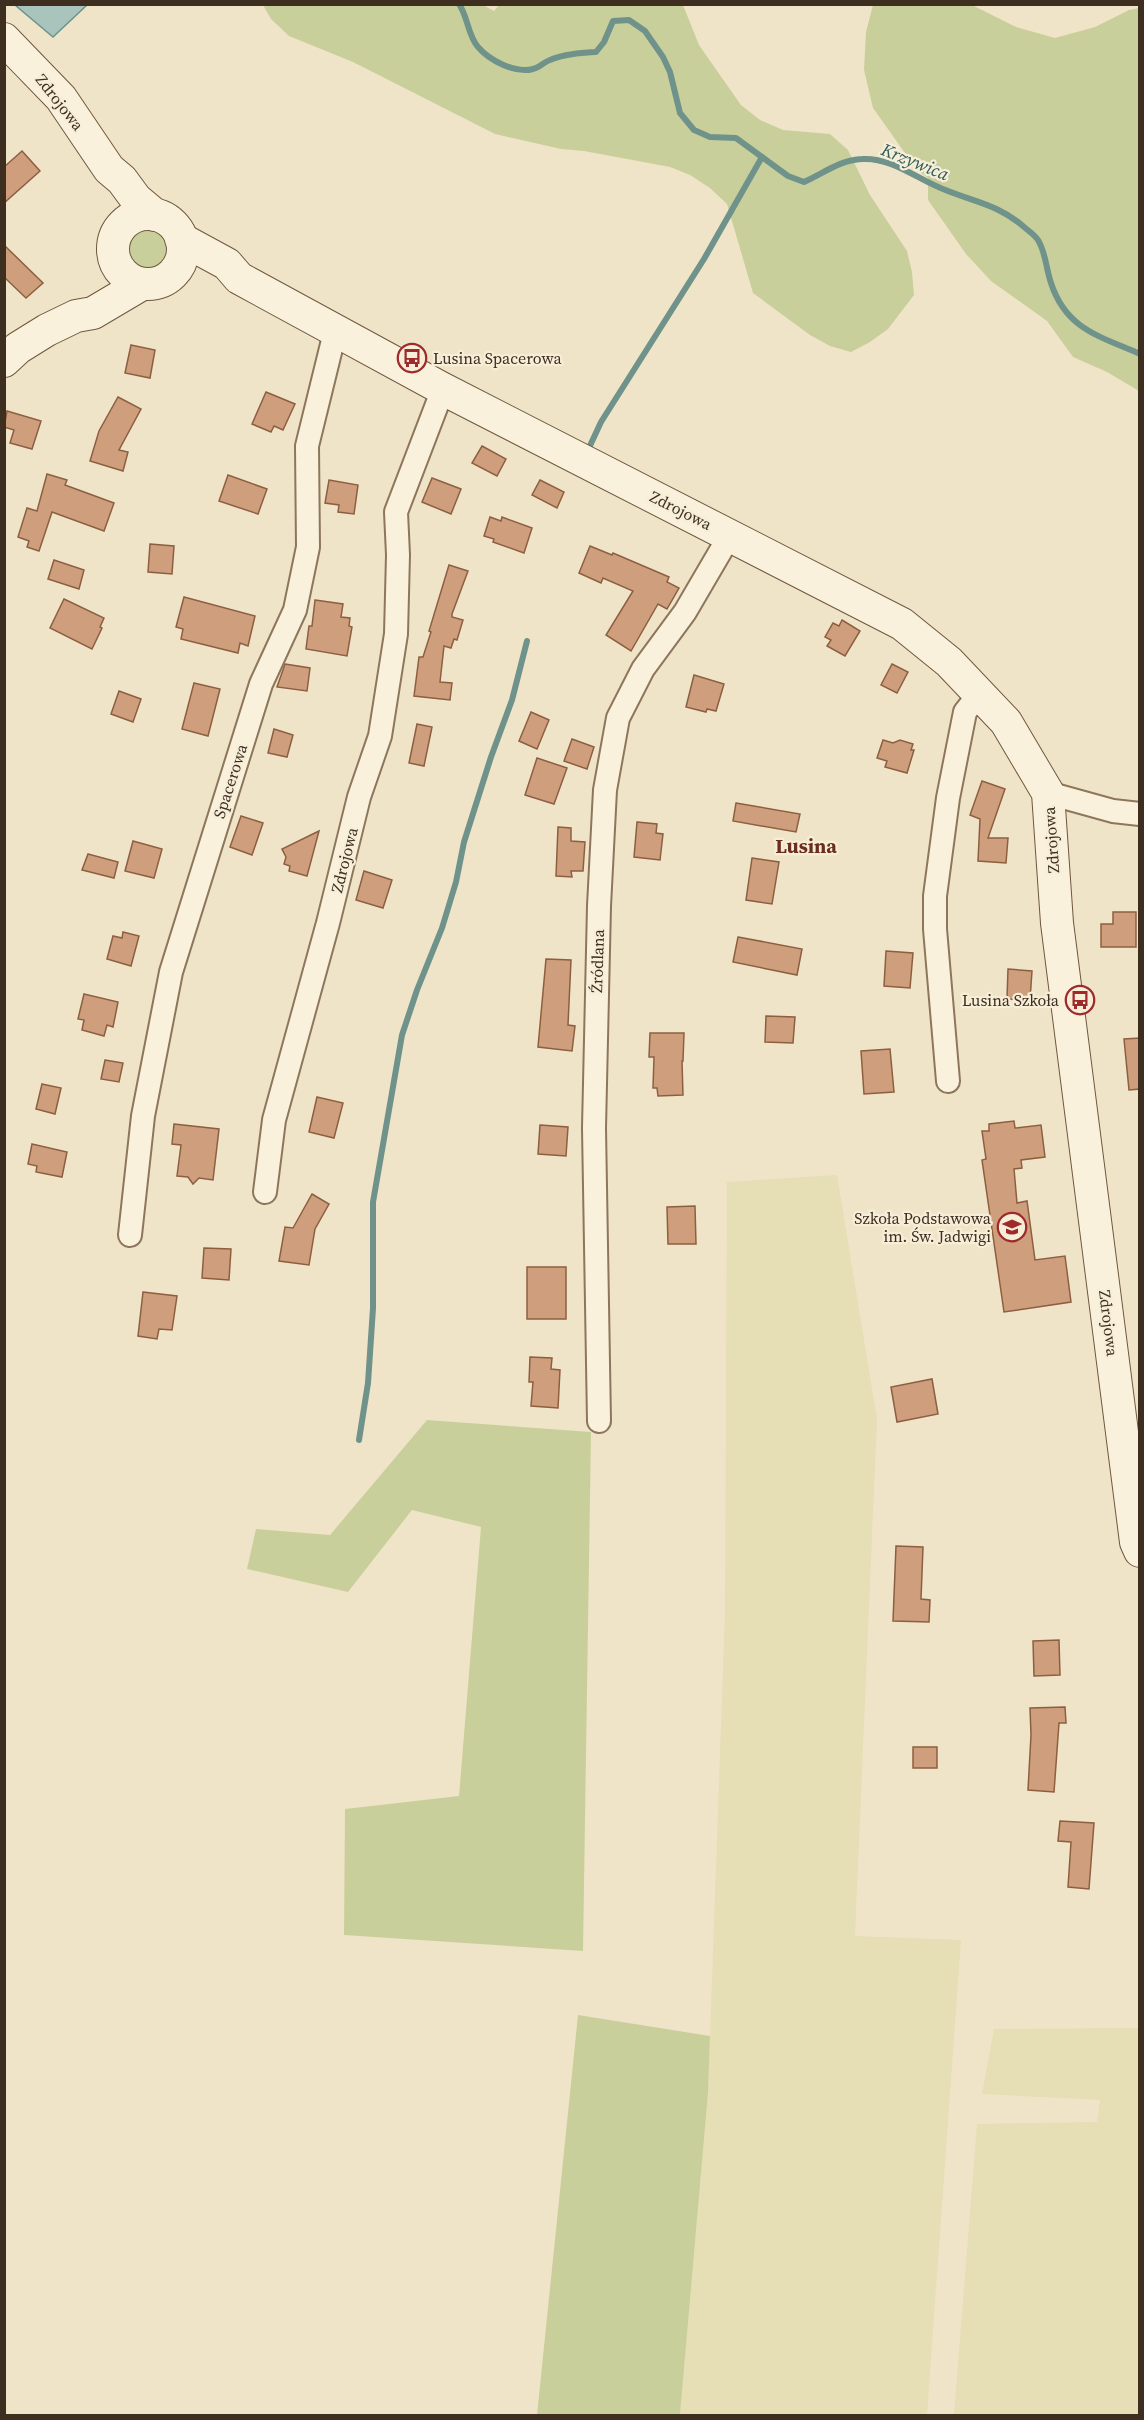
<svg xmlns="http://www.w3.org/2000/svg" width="1144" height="2420" viewBox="0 0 1144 2420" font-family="'Source Serif 4',serif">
  <rect width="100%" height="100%" fill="#f0e4c8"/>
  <g fill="#e6deb5">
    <polygon points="837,1175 877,1419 855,1936 961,1940 927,2415 680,2416 708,2093 725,1614 727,1182"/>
    <polygon points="1139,2028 1139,2415 954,2415 977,2124 1097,2122 1100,2100 982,2094 994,2029"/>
  </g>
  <g fill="#c9cf9b">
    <polygon points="483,5 494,11 500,4 683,5 699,45 741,105 760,120 783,130 830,134 848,150 870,195 907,251 912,272 914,295 888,329 870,342 851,352 830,346 810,335 753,293 727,204 710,188 690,175 670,167 584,151 561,149 495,134 353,62 289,36 271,19 263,5"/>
    <polygon points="873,5 972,5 1016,27 1055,38 1095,27 1129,10 1139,8 1139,391 1107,372 1073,357 1047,321 991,281 966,254 928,200 928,178 917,170 873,108 864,70 866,32"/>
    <circle cx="147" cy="251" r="21"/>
    <polygon points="427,1420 591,1432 583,1951 344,1935 345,1809 459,1796 481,1527 412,1510 348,1592 247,1569 256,1529 330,1535"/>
    <polygon points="578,2015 710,2036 708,2093 680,2415 537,2415"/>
  </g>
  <polygon fill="#a9c4bc" stroke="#6f938a" stroke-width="1.5" points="15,5 87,5 53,37"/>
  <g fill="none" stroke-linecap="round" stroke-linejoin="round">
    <g stroke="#6f938a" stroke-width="6">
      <path d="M459,4c9,13 9,32 19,43 11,13 37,27 55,22 6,-1 11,-7 17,-9 14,-6 31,-7 46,-8l8,-10 9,-21 16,-1 16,11 18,26 7,15 10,41 14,17 16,7 26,1 52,38 16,6c20,-9 36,-22 58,-23 29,-2 55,20 81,30 31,13 55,15 81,38 5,4 11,8 14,13 8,13 8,29 13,43 15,46 48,53 89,71"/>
      <polyline points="588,450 601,422 704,259 762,157"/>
      <polyline points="359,1440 368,1383 373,1308 373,1202 402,1035 417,990 442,928 456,882 464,842 491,757 512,700 527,641"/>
    </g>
  </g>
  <g fill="#cf9f7d" stroke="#8d5f41" stroke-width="1.5">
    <polygon points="22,151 40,171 4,203 4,167"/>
    <polygon points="4,245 43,283 26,298 4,277"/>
    <polygon points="131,345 155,350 150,378 125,373"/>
    <polygon points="266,392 295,404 283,430 274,426 271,432 252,424"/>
    <polygon points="118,397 141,409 119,450 128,452 123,471 90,461 99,431"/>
    <polygon points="7,411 41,421 32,449 10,443 14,430 4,427"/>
    <polygon points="482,446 506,459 497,476 472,463"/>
    <polygon points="47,474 67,480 65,485 114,503 104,531 52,512 39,551 27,547 29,541 18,537 27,508 37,511"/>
    <polygon points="228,475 267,489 258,514 219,501"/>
    <polygon points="432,478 461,489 451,514 422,502"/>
    <polygon points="329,480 358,485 354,514 338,512 339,505 325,503"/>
    <polygon points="540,480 564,492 557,508 532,495"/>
    <polygon points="490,517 501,521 502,517 532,528 524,553 493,542 494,539 484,536"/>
    <polygon points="150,544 174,546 172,574 148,572"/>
    <polygon points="590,546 612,555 613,553 669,577 667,582 679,588 667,609 658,604 631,651 606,635 633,591 603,578 601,583 579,573"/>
    <polygon points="54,560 84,570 79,589 48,579"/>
    <polygon points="449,565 468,571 452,614 452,617 463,620 457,640 454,639 451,648 444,646 440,682 452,683 450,700 414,696 419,657 423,657 431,632 429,631"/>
    <polygon points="184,597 255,616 248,646 240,643 238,653 181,639 183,629 176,627"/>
    <polygon points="64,599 104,618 100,627 102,628 92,649 50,628"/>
    <polygon points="315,600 343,604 341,617 350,618 349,626 352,627 347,656 306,649 309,626 312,626"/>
    <polygon points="842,620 860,631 845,656 827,646 831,640 825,637 833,623 839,626"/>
    <polygon points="285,664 310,668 307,691 277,687"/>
    <polygon points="892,664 908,672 897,693 881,685"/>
    <polygon points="694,675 724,684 716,711 707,709 706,712 686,707"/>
    <polygon points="194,683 220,689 208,736 182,729"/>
    <polygon points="119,691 141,699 133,722 111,714"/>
    <polygon points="531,712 549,720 537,749 519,741"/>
    <polygon points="417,724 432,727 424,766 409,763"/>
    <polygon points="274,729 293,735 287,757 268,753"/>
    <polygon points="572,739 594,747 587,769 564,761"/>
    <polygon points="883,740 893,743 900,740 913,744 911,750 914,750 907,773 885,767 887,761 877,758"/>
    <polygon points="537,758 567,768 554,804 525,795"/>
    <polygon points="982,781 1005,789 988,838 1008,838 1006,863 978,861 980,819 970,815"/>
    <polygon points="736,803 800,814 796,832 733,821"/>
    <polygon points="241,816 263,823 252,855 230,847"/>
    <polygon points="637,822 657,824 656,833 663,834 660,860 634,857"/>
    <polygon points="558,827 571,828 571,841 585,842 583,871 571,871 572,877 556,876"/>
    <polygon points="319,831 307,876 289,871 290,866 284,864 286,857 282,849"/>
    <polygon points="133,841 162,849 154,878 125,871"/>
    <polygon points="88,854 118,862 114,878 82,870"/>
    <polygon points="752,858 779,862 772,904 746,900"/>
    <polygon points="364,871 392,880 383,908 356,900"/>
    <polygon points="1113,912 1136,912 1136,947 1101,947 1101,924 1113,924"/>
    <polygon points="123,932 139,936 131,966 107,959 113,936 122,938"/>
    <polygon points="738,937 802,949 797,975 733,962"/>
    <polygon points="886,951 913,953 910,988 884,986"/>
    <polygon points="546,959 571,960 568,1025 575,1026 572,1051 538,1047"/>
    <polygon points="1008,969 1032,971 1030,1000 1007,999"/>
    <polygon points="84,994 118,1002 113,1027 107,1025 104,1036 82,1030 84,1020 78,1019"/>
    <polygon points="766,1016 795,1017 793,1043 765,1042"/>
    <polygon points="650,1033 684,1033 683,1061 682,1061 683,1095 658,1096 657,1088 653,1088 654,1057 649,1057"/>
    <polygon points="1140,1038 1140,1089 1129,1090 1124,1039"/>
    <polygon points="890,1049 894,1092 864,1094 861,1051"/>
    <polygon points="105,1060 123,1063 119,1082 101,1079"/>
    <polygon points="42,1084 61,1088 55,1114 36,1109"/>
    <polygon points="317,1097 343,1103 334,1138 309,1132"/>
    <polygon points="1014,1121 1015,1128 1041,1125 1045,1157 1021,1160 1022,1168 1014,1169 1017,1203 1027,1201 1035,1260 1065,1256 1071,1302 1004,1312 982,1160 986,1159 982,1131 989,1131 989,1124"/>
    <polygon points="174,1124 219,1129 213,1180 199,1178 193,1184 188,1177 177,1176 181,1145 172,1144"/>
    <polygon points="540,1125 568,1127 566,1156 538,1154"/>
    <polygon points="32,1144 67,1152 62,1177 36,1172 37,1166 28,1164"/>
    <polygon points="312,1194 329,1204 315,1229 309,1265 279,1261 285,1227 293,1228"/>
    <polygon points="695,1206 696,1244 668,1244 667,1207"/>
    <polygon points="204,1248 231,1249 229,1280 202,1278"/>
    <rect x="527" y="1267" width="39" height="52"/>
    <polygon points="143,1292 177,1296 172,1330 159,1329 157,1339 138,1336"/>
    <polygon points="530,1357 552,1358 551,1369 560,1370 558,1408 531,1406 533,1382 529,1382"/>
    <polygon points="932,1379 938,1414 897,1422 891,1387"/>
    <polygon points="896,1546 923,1547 921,1599 930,1600 929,1622 893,1621"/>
    <polygon points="1059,1640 1060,1675 1034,1676 1033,1641"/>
    <polygon points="1065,1707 1066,1723 1059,1723 1054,1792 1028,1790 1031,1735 1030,1708"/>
    <rect x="913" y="1747" width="24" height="21"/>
    <polygon points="1060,1821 1094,1823 1089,1889 1068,1887 1071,1842 1058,1841"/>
  </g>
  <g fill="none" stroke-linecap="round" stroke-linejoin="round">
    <g stroke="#8d765c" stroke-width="26">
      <g id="street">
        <polyline points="1048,793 1113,811 1140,814"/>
        <polyline points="948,1081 935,929 935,896 948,798 965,712 980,693"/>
        <polyline points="265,1192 274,1120 328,923 359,797 380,736 396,634 398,555 396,512 443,389"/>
        <polyline points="130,1235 143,1116 171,972 261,684 295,610 308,547 307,446 335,332"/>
        <polyline points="599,1421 594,1128 599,906 605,790 618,718 643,669 685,612 730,535"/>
      </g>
    </g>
    <g stroke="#6f573f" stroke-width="34">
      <g id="secondary">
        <polyline points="4,39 61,98 109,169 122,180 136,199 155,215"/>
        <circle cx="148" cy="249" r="35"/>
        <polyline points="181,239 227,264 239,278 443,389 902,624 949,662 1006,722 1048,793 1057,923 1136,1542 1140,1551"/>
        <polyline points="4,361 18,348 47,330 76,316 93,313 142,284"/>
      </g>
    </g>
    <use href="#street" stroke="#faf1dc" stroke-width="22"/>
    <use href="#secondary" stroke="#faf1dc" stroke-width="32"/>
  </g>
  <defs>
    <g id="bus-ring" transform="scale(1.5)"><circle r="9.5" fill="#f7eed8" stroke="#9e2a2b" stroke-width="1.5"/><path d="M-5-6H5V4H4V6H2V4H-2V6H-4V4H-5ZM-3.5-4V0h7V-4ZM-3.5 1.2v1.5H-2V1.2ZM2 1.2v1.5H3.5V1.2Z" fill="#9e2a2b"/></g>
    <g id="school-ring" transform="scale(1.5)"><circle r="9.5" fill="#f7eed8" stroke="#9e2a2b" stroke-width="1.5"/><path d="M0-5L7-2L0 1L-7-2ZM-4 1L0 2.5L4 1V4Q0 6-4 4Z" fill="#9e2a2b"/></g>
  </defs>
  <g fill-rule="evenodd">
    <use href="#bus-ring" x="412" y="358"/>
    <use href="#bus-ring" x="1080" y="1000"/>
    <use href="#school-ring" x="1012" y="1227"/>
  </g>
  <g text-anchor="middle" stroke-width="4.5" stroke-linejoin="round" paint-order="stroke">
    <g font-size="16" fill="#3d2e20" stroke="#f7eed8">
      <text transform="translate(60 102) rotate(52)" y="6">Zdrojowa</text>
      <text transform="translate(681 510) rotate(27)" y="6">Zdrojowa</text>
      <text transform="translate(230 781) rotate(-72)" y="6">Spacerowa</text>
      <text transform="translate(1051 840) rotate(-94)" y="6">Zdrojowa</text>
      <text transform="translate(344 860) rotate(-76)" y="6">Zdrojowa</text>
      <text transform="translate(597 961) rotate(-88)" y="6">Źródlana</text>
      <text transform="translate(1109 1323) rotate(83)" y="6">Zdrojowa</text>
    </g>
    <g font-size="16" fill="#3d2e20" stroke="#f7eed8" text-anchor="end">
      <text x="433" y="364" text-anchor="start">Lusina Spacerowa</text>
      <text x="1059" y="1006">Lusina Szkoła</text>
      <text x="991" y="1224">Szkoła Podstawowa<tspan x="991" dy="18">im. Św. Jadwigi</tspan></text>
    </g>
    <g font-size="18" font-style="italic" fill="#2f5d5a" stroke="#f7eed8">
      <text transform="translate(915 162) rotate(22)" y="6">Krzywica</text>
    </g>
    <g font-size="20" font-weight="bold" fill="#6b2e1e" stroke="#f7eed8">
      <text x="806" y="853">Lusina</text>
    </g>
  </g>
  <rect width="1144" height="2420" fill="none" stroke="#3d2e20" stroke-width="12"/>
</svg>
